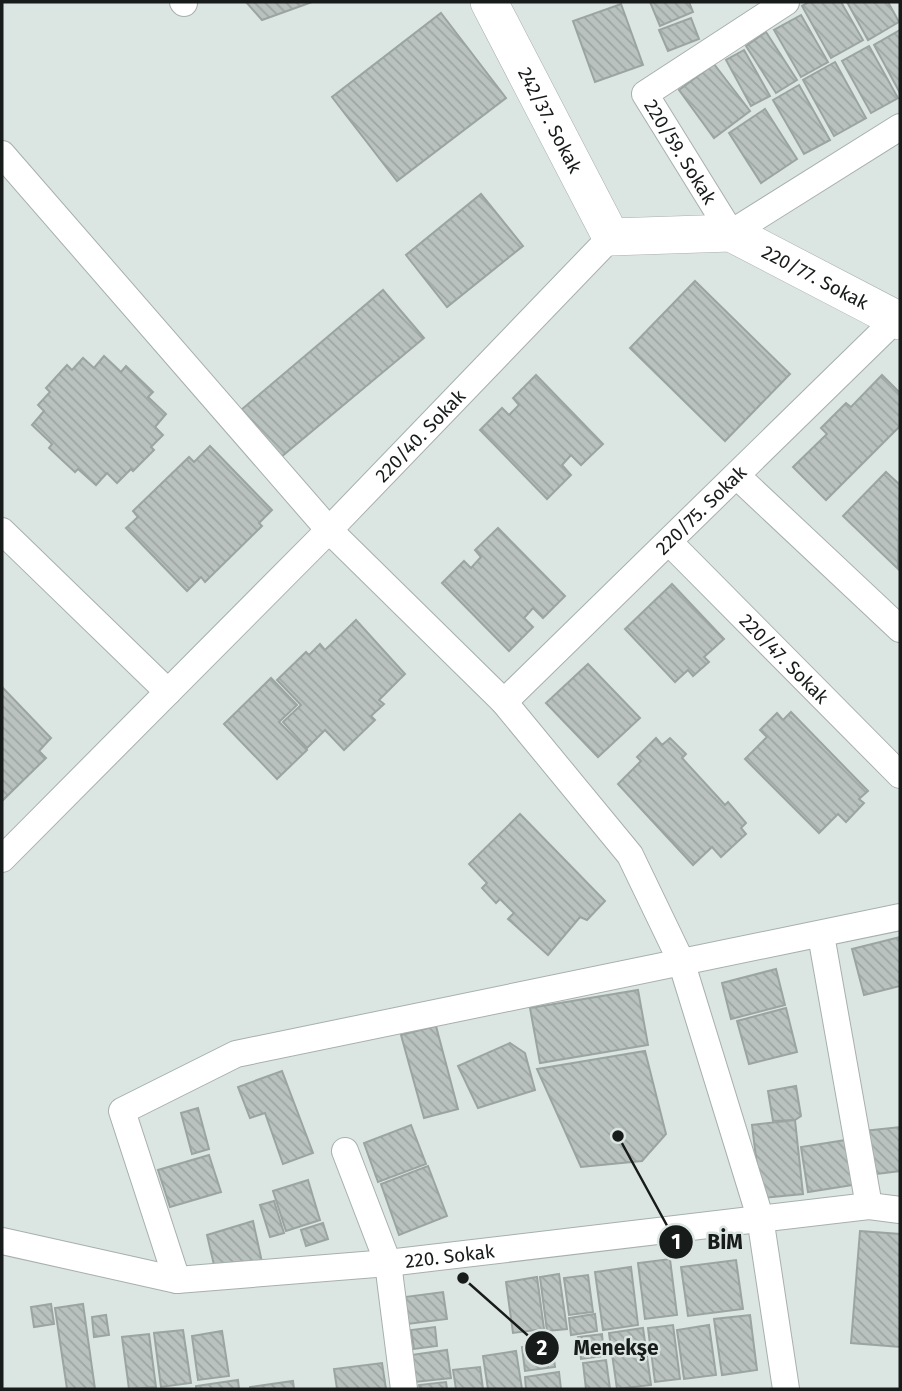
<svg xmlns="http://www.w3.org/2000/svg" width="902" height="1391" viewBox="0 0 902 1391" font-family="'Fira Sans',sans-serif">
  <defs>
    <pattern id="building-back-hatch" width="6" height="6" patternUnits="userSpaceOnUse" patternTransform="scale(1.75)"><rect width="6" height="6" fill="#b9c2bf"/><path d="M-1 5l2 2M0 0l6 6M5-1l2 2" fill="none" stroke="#9ea6a4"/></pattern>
  </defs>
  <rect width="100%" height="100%" fill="#dbe5e1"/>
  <g fill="url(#building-back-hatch)" stroke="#9ba4a1" stroke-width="2">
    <polygon points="246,2 312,2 262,20"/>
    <polygon points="650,2 689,2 693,12 660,26"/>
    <polygon points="809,2 841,2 863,40 831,58 802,6"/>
    <polygon points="847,2 888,2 899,22 868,40"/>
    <polygon points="621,4 643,65 595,82 573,21"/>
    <polygon points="441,13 506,98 397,181 332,97"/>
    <polygon points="801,15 828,62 801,77 774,30"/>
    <polygon points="691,18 699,39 668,51 659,30"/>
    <polygon points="900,30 900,93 874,45"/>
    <polygon points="766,32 797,80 776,93 746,46"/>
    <polygon points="869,46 898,98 871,113 842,61"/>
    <polygon points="744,50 770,96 751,106 726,60"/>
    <polygon points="835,62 866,118 834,136 803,80"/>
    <polygon points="714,64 750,111 714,138 679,90"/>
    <polygon points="799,85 830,140 804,154 773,100"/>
    <polygon points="765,109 797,159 761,183 729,133"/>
    <polygon points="481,194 523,246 447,307 406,255"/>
    <polygon points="695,281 790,374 725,441 630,348"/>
    <polygon points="383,290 424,338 275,462 235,415"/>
    <polygon points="104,356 121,372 126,366 153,392 148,397 166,414 155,427 163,435 151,447 154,450 133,471 131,469 117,483 107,473 96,485 78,469 75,472 49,448 52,444 32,425 44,411 38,405 50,392 46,388 67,365 72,370 83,358 94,368"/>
    <polygon points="536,375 603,444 581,465 571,455 562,465 571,475 547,499 480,430 502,408 509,415 519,405 513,398"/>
    <polygon points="882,375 900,393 900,426 826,500 793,467 827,434 821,428 846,403 851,407"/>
    <polygon points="210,446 272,510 259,523 262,526 205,582 201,577 187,591 126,528 138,517 133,511 189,457 194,462"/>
    <polygon points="886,472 900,485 898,569 843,516"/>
    <polygon points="498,528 565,596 543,618 533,608 524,618 533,627 509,651 442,583 464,561 471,568 481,557 475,550"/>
    <polygon points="672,584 724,639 704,657 709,662 693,676 688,670 675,682 625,629"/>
    <polygon points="356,620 405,674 379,700 384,704 371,716 375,720 344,750 325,730 307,748 283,722 301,705 277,680 306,652 309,655 320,644 325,650"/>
    <polygon points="588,664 640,718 598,757 546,703"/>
    <polygon points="271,678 297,705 279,722 307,750 277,779 224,724"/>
    <polygon points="2,687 51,738 39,751 46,758 2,801"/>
    <polygon points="791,712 868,791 859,799 864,803 846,822 838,814 819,833 745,759 767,737 760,730 777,713 783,720"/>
    <polygon points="656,738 662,745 670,738 686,754 682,758 725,805 728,802 746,823 741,828 746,834 721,857 712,847 693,865 618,784 641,761 637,757"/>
    <polygon points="520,814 605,901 587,920 580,917 548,955 508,919 514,913 500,899 496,903 482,888 487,883 469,864"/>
    <polygon points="900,937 900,986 864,995 852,949"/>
    <polygon points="776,969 785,1005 731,1019 722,983"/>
    <polygon points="638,990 648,1045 540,1063 530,1008"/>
    <polygon points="786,1008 797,1052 749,1064 737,1021"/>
    <polygon points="436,1026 458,1109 424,1118 401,1035"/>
    <polygon points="510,1043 525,1053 535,1090 478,1108 458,1066"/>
    <polygon points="645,1051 666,1134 642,1161 581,1167 537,1069"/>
    <polygon points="282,1071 313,1153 283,1164 265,1113 250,1118 238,1087"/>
    <polygon points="796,1086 801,1116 795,1120 773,1121 768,1091"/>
    <polygon points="198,1108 209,1149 192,1154 181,1113"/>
    <polygon points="795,1120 803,1194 761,1198 752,1125"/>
    <polygon points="411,1125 426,1164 378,1182 364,1143"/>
    <polygon points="900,1127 900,1171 869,1175 864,1131"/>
    <polygon points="846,1140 853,1185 808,1192 801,1147"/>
    <polygon points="209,1155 221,1192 170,1207 158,1170"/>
    <polygon points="428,1166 447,1216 399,1235 381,1184"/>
    <polygon points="308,1180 320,1220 286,1231 273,1191"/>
    <polygon points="274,1201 284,1233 270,1237 260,1205"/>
    <polygon points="253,1221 262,1262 214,1265 207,1235"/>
    <polygon points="323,1223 328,1239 306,1246 301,1230"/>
    <polygon points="860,1231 900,1234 900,1347 851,1343"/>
    <polygon points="670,1259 677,1315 645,1319 638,1263"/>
    <polygon points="736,1260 743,1309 688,1316 681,1267"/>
    <polygon points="631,1267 638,1325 603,1330 595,1272"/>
    <polygon points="559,1274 567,1329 547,1331 540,1277"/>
    <polygon points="588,1275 593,1312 569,1315 564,1278"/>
    <polygon points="537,1277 544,1329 513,1333 506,1282"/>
    <polygon points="443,1292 447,1319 408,1324 405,1297"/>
    <polygon points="51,1304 54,1324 34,1327 31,1307"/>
    <polygon points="83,1304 95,1389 67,1389 55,1308"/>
    <polygon points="595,1314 597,1331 571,1335 569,1318"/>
    <polygon points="106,1315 109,1335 94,1337 92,1317"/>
    <polygon points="750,1315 757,1370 722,1375 714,1319"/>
    <polygon points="673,1325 680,1379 655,1382 648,1328"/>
    <polygon points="709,1325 716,1375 684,1379 677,1330"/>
    <polygon points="435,1327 437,1346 414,1349 411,1330"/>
    <polygon points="643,1328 651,1385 617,1389 609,1333"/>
    <polygon points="183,1330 191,1383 161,1387 154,1333"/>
    <polygon points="222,1331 229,1376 198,1380 192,1336"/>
    <polygon points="149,1334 156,1387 129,1389 122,1337"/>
    <polygon points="602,1334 604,1356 581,1359 578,1337"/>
    <polygon points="552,1343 555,1367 525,1371 522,1347"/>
    <polygon points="447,1350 451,1378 415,1382 411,1355"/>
    <polygon points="516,1351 522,1389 488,1389 483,1356"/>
    <polygon points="606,1360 610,1389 586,1389 583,1363"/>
    <polygon points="382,1363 386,1389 337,1389 334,1369"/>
    <polygon points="480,1367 483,1389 456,1389 453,1370"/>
    <polygon points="559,1372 561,1389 526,1389 525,1377"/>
    <polygon points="238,1380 239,1389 196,1389 196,1386"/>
    <polygon points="293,1381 294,1389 250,1389 250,1387"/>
    <polygon points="446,1382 447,1389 420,1389 419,1385"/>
  </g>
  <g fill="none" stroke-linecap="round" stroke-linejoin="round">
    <g stroke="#a7b0ac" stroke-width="28">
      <g id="street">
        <polyline points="183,2 184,3"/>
        <path id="s1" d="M786,2l-141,92 86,139 169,-106"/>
        <polyline points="2,154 329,530 504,702 630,855 681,961 760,1217 786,1389"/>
        <polyline points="737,476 900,629"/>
        <polyline points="2,531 168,692"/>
        <path id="s2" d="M669,542l231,233"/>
        <path id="s3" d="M504,702l393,-384"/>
        <path id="s4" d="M2,859l327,-329 282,-293"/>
        <polyline points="821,935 869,1206"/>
        <polyline points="345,1151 388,1263 404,1389"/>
        <path id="s5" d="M2,1241l175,39 211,-17 481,-57 31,4"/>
        <polyline points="177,1280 122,1111 236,1054 900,917"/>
      </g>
    </g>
    <g stroke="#a7b0ac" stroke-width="38">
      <g id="secondary">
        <path id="s6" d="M489,2l122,235 120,-4 169,88"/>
      </g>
    </g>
    <use href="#street" stroke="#fff" stroke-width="26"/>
    <use href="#secondary" stroke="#fff" stroke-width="37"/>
  </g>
  <g text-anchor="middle" stroke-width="5" stroke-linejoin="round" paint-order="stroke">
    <g font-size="19" fill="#171b19" stroke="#dbe5e1">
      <text dy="7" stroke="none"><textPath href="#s6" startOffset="133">242/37. Sokak</textPath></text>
      <text dy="7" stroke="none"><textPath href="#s1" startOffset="236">220/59. Sokak</textPath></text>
      <text dy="7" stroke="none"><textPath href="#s6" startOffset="480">220/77. Sokak</textPath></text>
      <text dy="7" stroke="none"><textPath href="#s4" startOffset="595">220/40. Sokak</textPath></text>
      <text dy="7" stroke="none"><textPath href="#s3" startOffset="275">220/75. Sokak</textPath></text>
      <text dy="7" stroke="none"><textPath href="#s2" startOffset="164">220/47. Sokak</textPath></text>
      <text dy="7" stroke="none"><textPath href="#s5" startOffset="453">220. Sokak</textPath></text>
    </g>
  </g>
  <path fill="none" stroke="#171b19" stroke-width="2.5" d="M618 1136L676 1242M463 1278L542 1348"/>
  <g fill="#171b19" stroke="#dbe5e1" stroke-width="2.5">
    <circle cx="618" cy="1136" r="7"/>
    <circle cx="463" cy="1278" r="7"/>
    <circle cx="676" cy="1242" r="18"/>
    <circle cx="542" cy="1348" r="18"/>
  </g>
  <g font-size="21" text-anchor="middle" font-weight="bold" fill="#fff">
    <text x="676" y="1249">1</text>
    <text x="542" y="1355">2</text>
  </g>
  <g font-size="21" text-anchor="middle" font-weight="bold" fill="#171b19" stroke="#dbe5e1" stroke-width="5" stroke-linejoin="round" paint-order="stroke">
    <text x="725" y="1249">BİM</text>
    <text x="616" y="1355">Menekşe</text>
  </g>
  <rect width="902" height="1391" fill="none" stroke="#171b19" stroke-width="7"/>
</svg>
